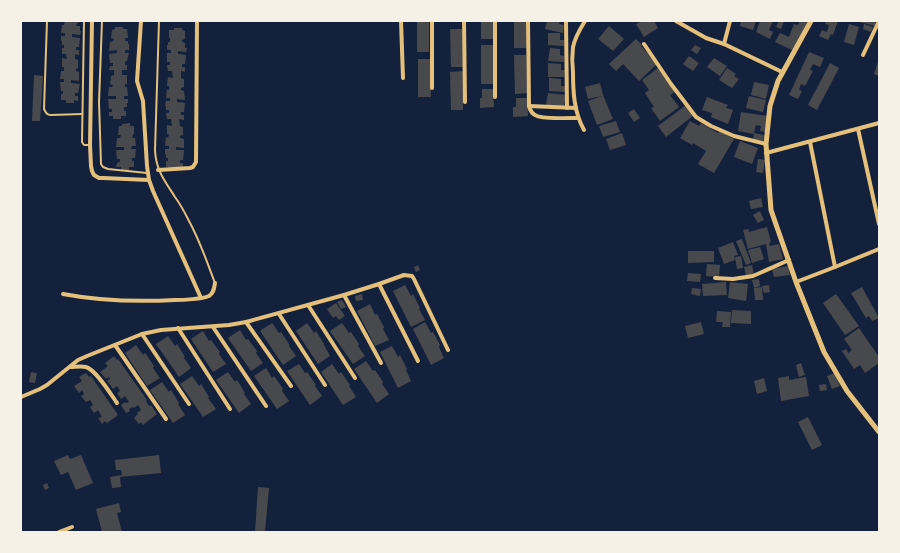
<svg xmlns="http://www.w3.org/2000/svg" width="900" height="553" viewBox="0 0 900 553" font-family="'Roboto Condensed',sans-serif">
  <rect width="100%" height="100%" fill="#14213d"/>
  <g fill="#48494c">
    <polygon points="65,21 79,21 79,23 77,23 76,26 80,26 80,31 81,31 80,35 72,34 72,37 80,38 79,47 76,47 76,50 79,50 79,55 75,54 75,59 78,60 78,68 76,69 76,71 79,72 79,81 71,80 71,83 80,84 78,93 75,93 75,96 78,96 78,101 74,100 74,103 66,103 66,100 61,100 61,94 63,94 63,91 61,91 60,82 64,82 64,79 60,79 61,71 64,71 64,67 62,67 62,58 67,59 66,54 62,54 62,48 64,48 64,45 62,45 62,41 61,41 61,36 65,36 65,33 61,33 62,25 64,25"/>
    <rect x="417" y="21" width="12" height="31"/>
    <polygon points="481,21 493,21 494,39 481,39"/>
    <polygon points="514,21 526,21 527,48 514,48"/>
    <polygon points="547,21 560,21 559,24 564,25 563,33 545,29"/>
    <polygon points="642,21 654,21 658,28 644,37 636,24"/>
    <polygon points="741,21 756,21 753,30 740,26"/>
    <polygon points="760,21 773,21 769,30 773,32 770,39 756,32"/>
    <polygon points="779,21 784,21 781,29 776,27"/>
    <polygon points="800,21 809,21 794,51 775,42 780,33 789,37 794,24 798,25"/>
    <polygon points="826,21 838,21 833,35 831,34 828,40 819,36 822,30 827,32 829,25 825,24"/>
    <polygon points="856,21 876,21 875,26"/>
    <polygon points="849,24 859,27 854,45 844,42"/>
    <polygon points="864,24 873,27 871,32 863,29"/>
    <polygon points="609,26 624,39 613,51 598,39"/>
    <polygon points="115,27 123,27 123,29 127,29 128,38 125,38 125,41 128,41 128,44 129,44 129,50 125,50 125,53 129,53 127,61 125,62 125,65 127,65 127,70 122,70 122,75 127,75 127,84 125,84 125,87 127,87 128,96 124,96 124,99 128,99 128,103 127,103 127,107 124,107 124,111 126,111 126,116 121,116 121,119 113,119 113,116 109,116 109,112 112,112 112,109 109,109 108,99 116,99 116,96 108,96 109,87 112,87 113,85 110,84 111,76 114,75 114,70 109,70 110,66 113,66 113,63 110,63 109,54 117,53 117,50 109,51 110,42 113,41 114,39 111,38 112,30 115,29"/>
    <polygon points="174,28 182,28 182,30 185,31 185,39 182,40 182,42 185,43 185,48 187,48 186,52 178,51 178,54 186,55 185,64 182,64 182,67 185,67 185,72 181,71 181,78 184,79 184,87 181,88 181,90 184,91 185,100 177,99 177,102 185,103 184,112 181,112 181,115 184,115 184,120 179,119 180,126 183,127 183,135 180,136 180,138 184,139 184,148 176,147 176,150 184,150 183,160 180,160 180,163 183,163 183,168 166,167 166,161 168,161 168,158 166,158 166,154 165,154 165,149 169,149 169,146 165,146 166,137 168,138 169,134 167,134 167,125 172,126 171,119 167,119 166,113 169,113 169,110 166,110 166,106 165,106 166,101 170,101 170,98 166,98 167,89 169,90 169,86 167,86 168,77 173,78 172,71 168,71 167,65 170,65 170,62 167,62 167,53 171,53 171,50 167,50 167,45 168,45 168,42 170,42 170,38 169,38 169,30 174,30"/>
    <polygon points="450,29 462,29 463,67 451,67"/>
    <polygon points="548,33 560,33 560,40 564,40 564,46 548,45"/>
    <polygon points="636,39 642,45 641,46 657,64 639,81 623,64 616,71 609,64"/>
    <polygon points="481,45 493,45 494,84 481,84"/>
    <polygon points="695,45 701,48 697,54 691,50"/>
    <polygon points="550,48 560,49 560,55 564,56 564,62 548,61"/>
    <polygon points="809,52 824,58 820,67 813,64 810,70 813,71 805,86 801,84 799,90 802,91 798,99 789,95"/>
    <polygon points="514,55 526,55 527,93 515,94"/>
    <polygon points="689,56 699,63 693,71 683,64"/>
    <polygon points="714,58 727,66 720,76 707,67"/>
    <polygon points="418,59 430,59 431,97 418,97"/>
    <polygon points="879,59 879,76 874,74"/>
    <polygon points="548,63 561,64 561,70 565,70 564,77 548,77"/>
    <polygon points="830,63 839,68 817,110 808,105"/>
    <polygon points="658,68 675,92 670,95 679,107 660,121 651,108 654,107 645,93 649,90 642,80"/>
    <polygon points="727,68 736,74 734,76 739,79 732,88 719,80"/>
    <polygon points="463,71 463,110 451,110 450,72"/>
    <polygon points="34,75 43,76 40,121 32,121"/>
    <polygon points="549,78 561,79 561,86 565,86 565,92 549,91"/>
    <polygon points="754,82 769,85 766,99 751,95"/>
    <polygon points="600,83 603,95 613,119 597,125 588,101 602,96 588,99 585,87"/>
    <polygon points="482,89 493,89 494,107 480,108 480,98 482,98"/>
    <polygon points="548,93 566,95 564,107 546,105"/>
    <polygon points="749,96 766,100 763,112 746,108"/>
    <polygon points="707,97 728,105 726,108 733,110 728,124 711,117 712,113 702,110"/>
    <polygon points="516,98 527,98 528,116 513,117 513,107 516,107"/>
    <polygon points="686,105 694,115 666,137 658,126"/>
    <polygon points="634,109 640,118 634,122 628,113"/>
    <polygon points="741,112 768,116 765,132 760,131 761,126 756,125 754,133 764,135 763,142 753,140 754,134 738,131"/>
    <polygon points="616,121 620,132 603,137 599,126"/>
    <polygon points="690,121 699,126 701,123 718,133 720,131 734,139 714,173 698,164 706,151 693,143 692,145 680,138"/>
    <polygon points="130,123 130,126 134,126 134,134 133,134 132,138 135,138 136,146 132,146 131,149 136,149 135,158 132,158 132,161 134,161 134,167 129,167 129,170 121,170 121,167 116,167 117,163 120,162 120,159 117,159 116,150 124,150 124,147 116,147 117,138 120,138 121,135 118,135 119,126 122,126 122,124"/>
    <polygon points="622,133 626,145 610,150 606,139"/>
    <polygon points="740,141 758,148 752,164 734,157"/>
    <polygon points="758,159 765,160 763,173 756,172"/>
    <polygon points="761,198 763,207 751,209 749,201"/>
    <polygon points="760,211 764,220 758,223 753,215"/>
    <polygon points="767,227 771,242 769,243 770,246 779,244 783,259 769,262 766,244 748,249 743,230 748,229 749,232"/>
    <polygon points="742,239 751,263 746,265 736,241"/>
    <polygon points="733,242 738,255 734,256 735,260 724,264 718,248"/>
    <polygon points="760,247 764,259 752,263 748,250"/>
    <polygon points="688,251 714,251 714,262 688,263"/>
    <polygon points="741,256 743,268 737,269 735,257"/>
    <polygon points="707,264 720,265 719,277 706,276"/>
    <polygon points="418,265 420,270 416,272 414,267"/>
    <polygon points="752,265 754,274 746,276 744,267"/>
    <polygon points="788,266 790,275 774,277 772,269"/>
    <polygon points="688,273 701,274 700,282 687,281"/>
    <polygon points="759,279 760,286 754,288 752,280"/>
    <polygon points="726,282 727,295 703,296 702,284"/>
    <polygon points="730,282 748,284 746,301 728,298"/>
    <polygon points="405,285 411,296 413,294 420,308 419,309 425,320 411,327 393,291"/>
    <polygon points="769,285 770,292 764,293 762,286"/>
    <polygon points="762,287 763,300 755,300 754,288"/>
    <polygon points="862,287 879,318 872,321 869,316 866,318 851,293"/>
    <polygon points="692,288 701,289 700,296 691,294"/>
    <polygon points="362,294 363,300 356,301 355,296"/>
    <polygon points="836,294 859,326 845,335 823,303"/>
    <polygon points="342,300 346,307 341,309 337,302"/>
    <polygon points="336,303 345,316 339,320 336,316 333,318 327,309"/>
    <polygon points="370,304 375,315 377,314 384,327 383,329 389,340 375,346 357,311"/>
    <polygon points="732,310 751,311 751,324 731,323"/>
    <polygon points="717,311 731,312 730,327 722,327 723,322 716,322"/>
    <polygon points="425,322 431,333 433,332 440,345 439,347 444,358 431,365 413,329"/>
    <polygon points="701,322 704,334 688,338 685,326"/>
    <polygon points="272,323 279,333 281,332 289,344 289,346 296,356 283,365 260,331"/>
    <polygon points="307,323 314,333 316,331 324,344 324,345 330,356 318,364 296,331"/>
    <polygon points="342,323 349,333 351,332 359,344 358,346 365,356 353,364 330,331"/>
    <polygon points="859,328 879,357 879,363 865,373 860,365 854,369 842,351 846,349 848,353 852,350 844,339"/>
    <polygon points="240,330 246,340 248,339 257,351 256,353 263,363 251,371 228,338"/>
    <polygon points="203,331 209,341 211,340 220,352 219,354 226,364 213,372 191,339"/>
    <polygon points="168,336 175,346 177,344 185,357 184,358 191,368 179,377 156,344"/>
    <polygon points="136,345 143,355 145,353 154,366 153,368 160,378 147,386 125,353"/>
    <polygon points="392,346 398,357 400,355 407,369 406,370 411,381 398,388 380,352"/>
    <polygon points="114,356 117,360 118,359 147,400 146,401 149,406 151,405 157,414 143,425 141,422 139,424 134,418 138,414 137,413 141,410 138,405 134,408 133,407 129,409 130,411 126,413 121,405 125,402 126,403 129,402 125,396 121,399 117,393 120,391 117,386 113,389 107,381 110,379 109,377 106,379 100,372 108,366 105,363"/>
    <polygon points="366,361 373,371 375,370 383,382 382,384 389,394 377,403 354,369"/>
    <polygon points="801,363 805,375 799,377 796,365"/>
    <polygon points="299,364 305,373 307,372 316,385 315,386 322,396 310,405 287,371"/>
    <polygon points="332,364 339,374 341,372 350,385 349,386 356,397 343,405 321,372"/>
    <polygon points="266,368 272,378 274,376 283,389 282,391 289,401 277,409 254,376"/>
    <polygon points="31,372 37,373 35,383 29,382"/>
    <polygon points="228,372 235,382 237,380 245,393 244,394 251,404 239,413 216,380"/>
    <polygon points="86,373 89,377 91,376 118,415 107,423 105,421 102,424 98,418 102,417 98,410 94,413 90,407 93,405 90,400 86,402 81,396 84,394 82,390 79,393 74,386 82,381 79,377"/>
    <polygon points="835,373 840,386 832,389 827,376"/>
    <polygon points="192,376 199,386 201,384 209,397 208,398 216,409 203,417 180,384"/>
    <polygon points="789,376 789,380 806,377 809,396 781,401 778,378"/>
    <polygon points="764,378 767,391 757,394 754,381"/>
    <polygon points="162,382 169,392 171,390 179,403 178,404 185,415 173,423 150,390"/>
    <polygon points="826,384 827,390 820,391 819,385"/>
    <polygon points="808,417 822,445 812,450 798,422"/>
    <polygon points="68,455 70,459 81,455 93,483 76,490 68,472 61,475 54,461"/>
    <polygon points="159,455 161,473 120,477 121,487 112,488 110,477 122,475 121,470 116,470 115,460"/>
    <polygon points="47,483 49,488 45,490 43,485"/>
    <polygon points="258,487 269,488 265,532 255,532"/>
    <polygon points="119,503 121,512 117,513 122,532 102,532 96,509"/>
  </g>
  <g fill="none" stroke-linecap="round" stroke-linejoin="round">
    <g stroke="#e5c07b" stroke-width="2">
      <path d="M47,21l-3,88c2,4 3,6 7,6l31,-1"/>
      <polyline points="84,21 82,142 84,145 90,145"/>
      <polyline points="102,21 99,102 101,164 103,167 108,169 147,173"/>
      <path d="M159,21l-4,129c1,21 10,31 20,47 6,8 10,16 14,24 11,20 18,41 26,62"/>
    </g>
    <g stroke="#e5c07b" stroke-width="4">
      <polyline points="92,21 90,145 91,166 92,171 94,175 99,178 103,178 149,180"/>
      <polyline points="141,21 137,81 143,101 147,166 149,180 153,191 201,298"/>
      <polyline points="401,21 403,78"/>
      <polyline points="432,21 432,88"/>
      <polyline points="464,21 465,102"/>
      <polyline points="495,21 495,97"/>
      <path d="M528,21l1,85c1,5 3,8 8,10 7,3 32,2 41,2"/>
      <polyline points="566,21 567,108"/>
      <polyline points="676,21 706,38 724,44 782,72"/>
      <polyline points="644,44 671,84 696,117 711,126 734,136 766,144"/>
      <polyline points="724,44 730,21"/>
      <polyline points="863,55 879,21"/>
      <polyline points="529,106 576,108"/>
      <polyline points="858,129 879,224"/>
      <path d="M584,130c-10,-18 -11,-38 -11,-58 -1,-8 -1,-17 0,-25 2,-10 7,-18 12,-26"/>
      <polyline points="810,142 835,267"/>
      <polyline points="766,153 879,123"/>
      <polyline points="158,170 190,168 193,167 196,162 197,21"/>
      <polyline points="715,278 733,279 753,276 789,260"/>
      <polyline points="796,282 835,267 879,249"/>
      <polyline points="379,284 418,361"/>
      <path d="M63,294c37,7 74,8 112,6 8,0 27,-1 34,-4 5,-3 5,-8 6,-13"/>
      <polyline points="344,295 381,363"/>
      <polyline points="308,305 355,378"/>
      <polyline points="279,314 325,385"/>
      <polyline points="246,322 291,386"/>
      <polyline points="213,327 266,406"/>
      <polyline points="178,328 230,409"/>
      <polyline points="142,334 189,404"/>
      <polyline points="115,345 166,419"/>
      <path d="M70,367c5,0 11,-1 16,0 10,3 24,26 31,36"/>
      <polyline points="21,397 40,389 47,385 78,360 87,356 142,334 161,330 229,325 246,322 344,295 379,284 404,275 412,276 414,279 448,350"/>
      <polyline points="59,532 72,527"/>
    </g>
    <polyline stroke="#e5c07b" stroke-width="5" points="811,21 778,81 770,106 766,144 771,210 796,282 824,352 847,391 879,432"/>
  </g>
  <rect width="900" height="553" fill="none" stroke="#f6f1e7" stroke-width="44"/>
</svg>
